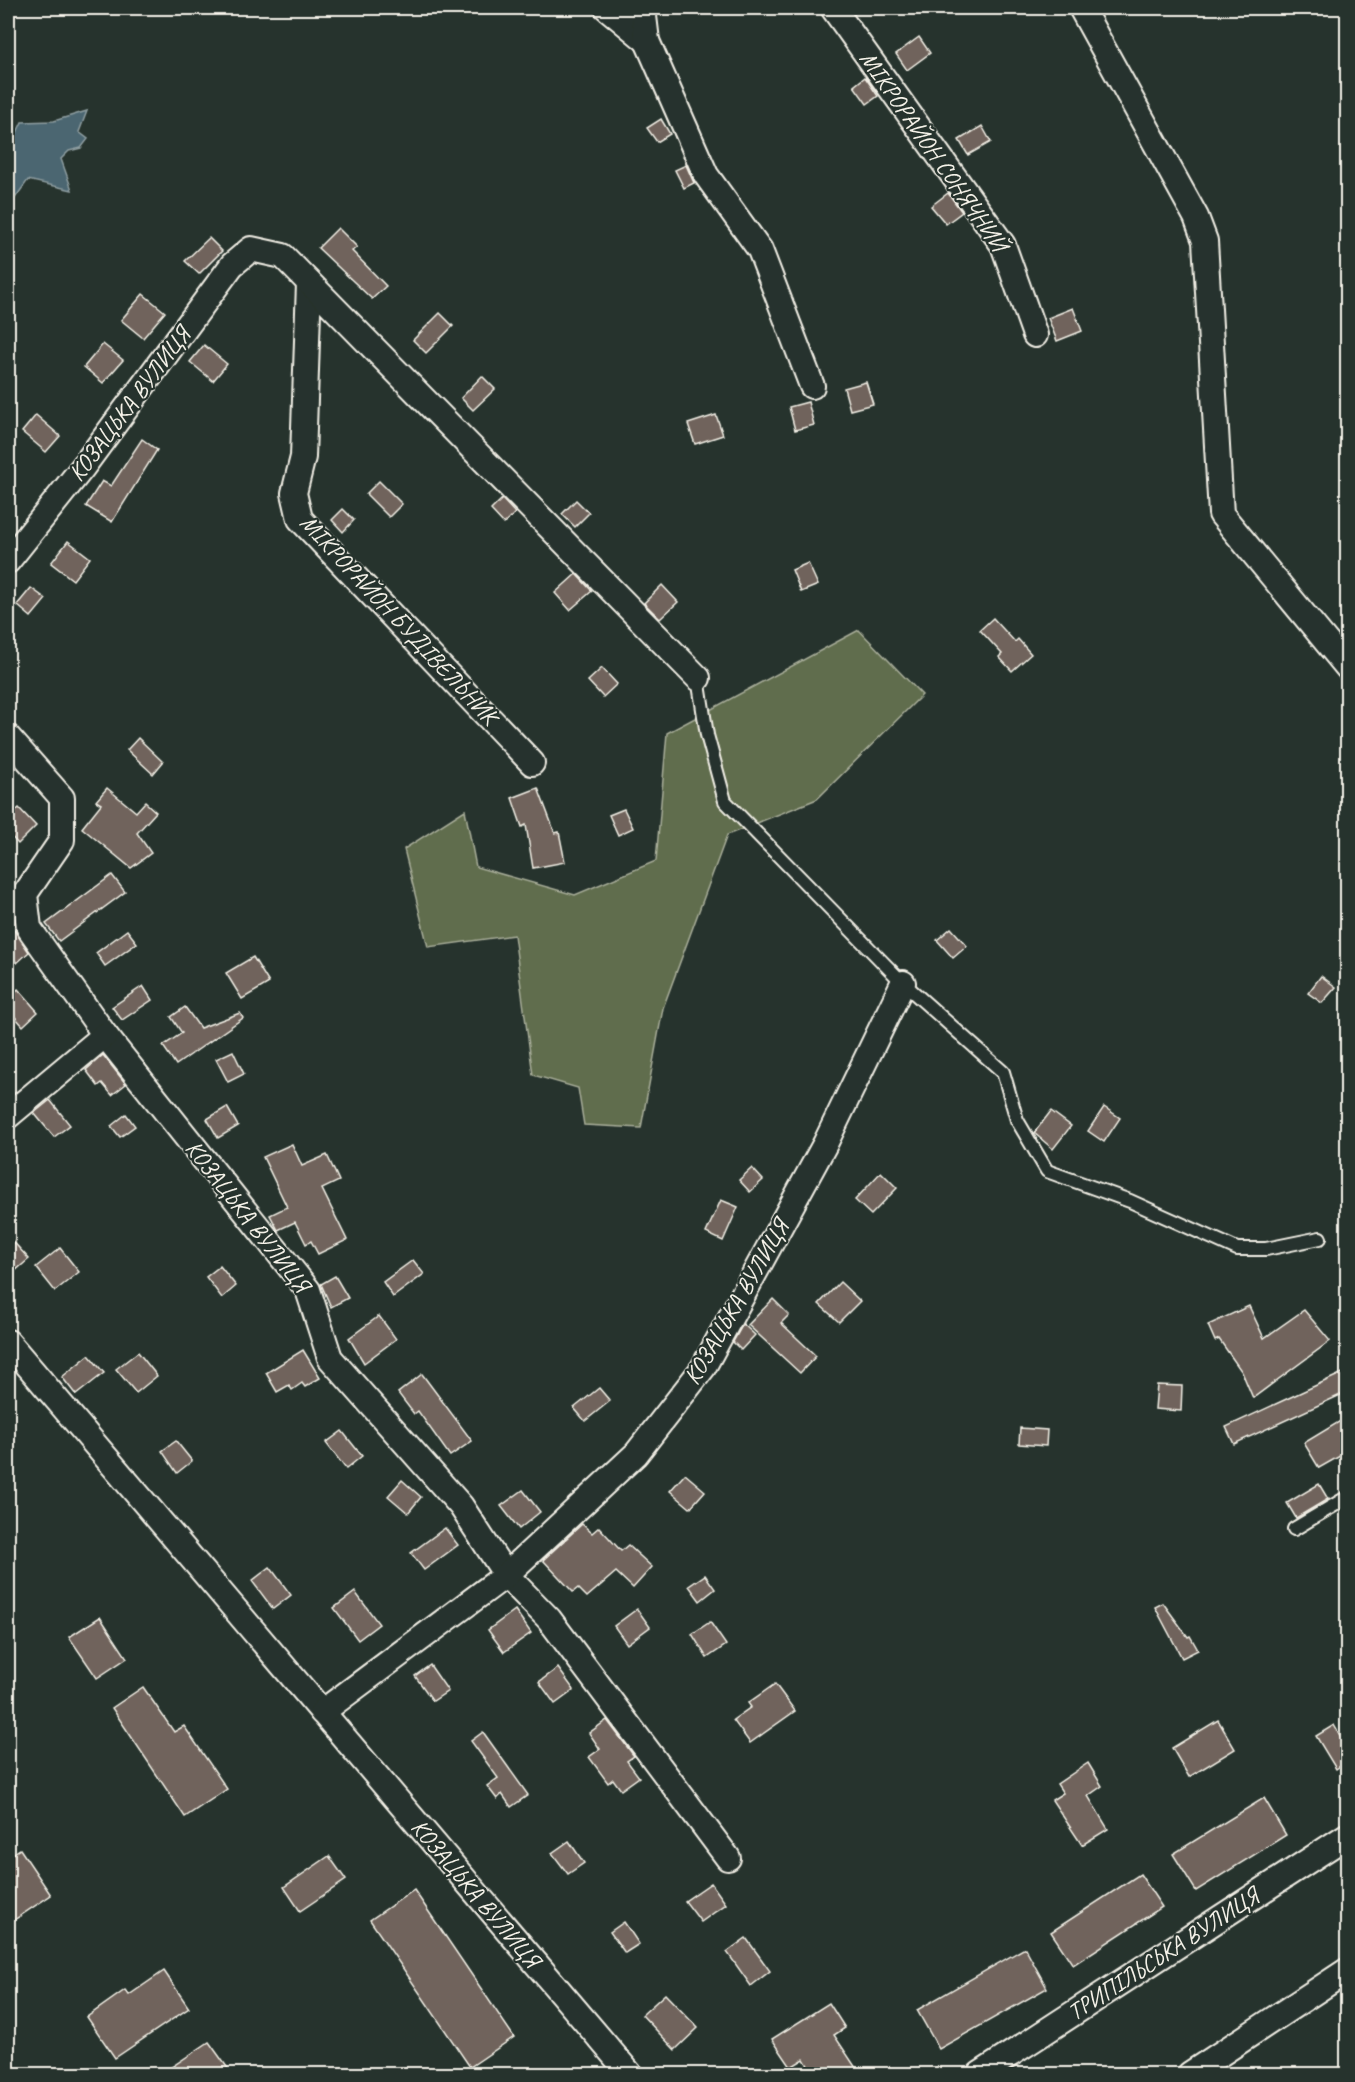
<svg xmlns="http://www.w3.org/2000/svg" width="1355" height="2082" viewBox="0 0 1355 2082" font-family="Caveat,sans-serif">
  <rect width="100%" height="100%" fill="#26332d"/>
  <filter id="ink" filterUnits="userSpaceOnUse"><feTurbulence type="fractalNoise" baseFrequency=".0167" numOctaves="2"/><feDisplacementMap in="SourceGraphic" scale="12" xChannelSelector="R" yChannelSelector="G"/><feConvolveMatrix kernelMatrix="1 2 1 2 8 2 1 2 1" color-interpolation-filters="sRGB"/></filter>
  <g filter="url(#ink)">
    <polygon fill="#606d4e" stroke="#aaaf9b" stroke-width="1.5" points="859,630 922,695 817,799 727,835 663,1008 641,1128 584,1125 578,1088 533,1075 514,935 428,947 404,849 465,810 476,867 575,895 656,861 667,733"/>
    <polygon fill="#4b6671" stroke="#8f9ea1" stroke-width="1.5" points="87,111 79,132 88,139 81,148 69,151 61,159 72,190 28,180 8,208 8,145 12,143 22,122 54,121"/>
    <g fill="#70645b" stroke="#f4f1e8" stroke-width="1.5">
      <polygon points="919,37 930,53 907,70 896,54"/>
      <polygon points="865,77 878,96 867,104 854,86"/>
      <polygon points="661,119 670,134 657,142 647,128"/>
      <polygon points="982,126 991,142 968,155 959,140"/>
      <polygon points="686,165 694,183 684,188 675,170"/>
      <polygon points="948,193 962,212 946,224 931,206"/>
      <polygon points="338,228 357,247 352,251 386,286 372,299 318,248"/>
      <polygon points="209,238 222,251 199,274 185,261"/>
      <polygon points="143,294 165,312 143,338 121,320"/>
      <polygon points="1073,308 1082,331 1057,341 1048,318"/>
      <polygon points="440,313 453,326 426,353 413,340"/>
      <polygon points="103,344 123,360 103,383 84,367"/>
      <polygon points="204,345 227,364 213,381 190,362"/>
      <polygon points="482,376 495,389 473,410 461,398"/>
      <polygon points="866,382 873,404 850,410 844,388"/>
      <polygon points="808,402 814,425 795,430 789,407"/>
      <polygon points="36,415 60,436 46,452 22,432"/>
      <polygon points="716,415 723,435 695,444 688,424"/>
      <polygon points="142,439 157,450 112,522 86,506 102,481 111,486"/>
      <polygon points="379,481 402,504 389,517 366,494"/>
      <polygon points="502,499 515,513 504,524 491,510"/>
      <polygon points="576,500 589,513 575,527 562,514"/>
      <polygon points="343,509 354,520 343,532 332,520"/>
      <polygon points="68,541 90,558 73,580 51,563"/>
      <polygon points="808,563 818,585 801,592 792,570"/>
      <polygon points="576,574 592,591 570,610 555,593"/>
      <polygon points="662,585 678,602 660,619 644,603"/>
      <polygon points="31,588 46,599 31,617 17,605"/>
      <polygon points="993,618 1015,642 1018,639 1031,654 1012,671 999,657 1002,654 980,630"/>
      <polygon points="602,668 617,684 603,697 588,681"/>
      <polygon points="138,738 163,762 153,774 127,750"/>
      <polygon points="107,788 136,812 145,802 156,812 137,833 151,853 131,868 82,828 101,804 96,801"/>
      <polygon points="538,788 555,833 559,832 565,862 533,868 526,825 522,827 512,798"/>
      <polygon points="19,808 36,826 18,844 8,833 8,818"/>
      <polygon points="624,809 633,828 618,835 609,815"/>
      <polygon points="112,875 125,892 59,941 46,924"/>
      <polygon points="8,921 29,952 17,963 8,953"/>
      <polygon points="951,928 967,946 953,958 937,940"/>
      <polygon points="127,930 137,943 105,966 96,953"/>
      <polygon points="253,957 269,983 242,999 226,973"/>
      <polygon points="1321,976 1336,987 1322,1003 1308,993"/>
      <polygon points="143,986 152,1000 122,1020 112,1007"/>
      <polygon points="18,989 38,1012 23,1026 8,1009 8,999"/>
      <polygon points="185,1007 200,1028 240,1013 243,1018 176,1065 163,1046 182,1033 171,1017"/>
      <polygon points="233,1051 244,1074 228,1082 216,1059"/>
      <polygon points="103,1055 126,1084 112,1095 102,1083 98,1086 86,1070"/>
      <polygon points="50,1100 70,1125 54,1137 34,1113"/>
      <polygon points="227,1107 238,1126 218,1138 207,1119"/>
      <polygon points="1104,1107 1120,1118 1104,1142 1088,1131"/>
      <polygon points="1051,1111 1071,1126 1053,1149 1034,1133"/>
      <polygon points="126,1114 135,1126 120,1137 111,1126"/>
      <polygon points="292,1144 302,1166 327,1155 339,1181 322,1189 347,1240 318,1254 311,1241 306,1244 295,1222 278,1230 270,1215 287,1207 263,1157"/>
      <polygon points="752,1168 763,1180 750,1192 739,1180"/>
      <polygon points="881,1172 897,1188 871,1215 855,1200"/>
      <polygon points="721,1200 738,1207 723,1241 706,1233"/>
      <polygon points="8,1236 29,1259 8,1277"/>
      <polygon points="60,1248 79,1272 55,1291 36,1267"/>
      <polygon points="413,1260 424,1274 393,1297 383,1282"/>
      <polygon points="220,1266 236,1286 222,1298 206,1277"/>
      <polygon points="335,1276 348,1298 331,1307 321,1284"/>
      <polygon points="840,1282 860,1301 839,1322 819,1304"/>
      <polygon points="773,1299 789,1315 781,1323 816,1356 800,1373 748,1325"/>
      <polygon points="1249,1306 1264,1338 1304,1310 1330,1341 1253,1398 1242,1372 1219,1339 1215,1341 1208,1325"/>
      <polygon points="379,1316 396,1339 364,1363 349,1338"/>
      <polygon points="743,1324 755,1335 741,1350 733,1342"/>
      <polygon points="303,1350 320,1378 305,1387 302,1383 292,1390 289,1385 277,1392 266,1373"/>
      <polygon points="138,1352 157,1376 136,1393 116,1369"/>
      <polygon points="89,1355 104,1373 76,1395 62,1377"/>
      <polygon points="1347,1371 1347,1392 1234,1444 1226,1427"/>
      <polygon points="422,1374 472,1441 450,1456 418,1411 414,1414 398,1393"/>
      <polygon points="1157,1385 1182,1386 1181,1411 1155,1409"/>
      <polygon points="599,1388 610,1401 585,1421 574,1408"/>
      <polygon points="1347,1417 1347,1452 1319,1468 1304,1443"/>
      <polygon points="1020,1428 1047,1430 1046,1446 1019,1444"/>
      <polygon points="342,1431 362,1456 346,1469 326,1443"/>
      <polygon points="176,1441 192,1461 177,1473 162,1451"/>
      <polygon points="685,1474 705,1491 690,1508 670,1491"/>
      <polygon points="402,1480 421,1497 408,1513 388,1496"/>
      <polygon points="1319,1484 1328,1499 1296,1518 1287,1503"/>
      <polygon points="523,1490 540,1512 519,1529 501,1506"/>
      <polygon points="582,1524 592,1533 599,1527 621,1551 628,1545 652,1567 633,1588 616,1572 587,1597 578,1588 573,1592 543,1560"/>
      <polygon points="445,1528 458,1545 424,1570 411,1553"/>
      <polygon points="270,1567 291,1595 273,1609 252,1581"/>
      <polygon points="705,1575 715,1589 700,1601 689,1586"/>
      <polygon points="355,1592 379,1624 358,1640 334,1608"/>
      <polygon points="1163,1603 1188,1637 1190,1636 1198,1650 1182,1658 1155,1607"/>
      <polygon points="637,1609 650,1627 627,1644 614,1626"/>
      <polygon points="515,1610 531,1633 504,1652 488,1630"/>
      <polygon points="100,1617 127,1658 97,1678 69,1637"/>
      <polygon points="710,1622 726,1645 707,1658 692,1634"/>
      <polygon points="430,1665 448,1691 433,1701 415,1676"/>
      <polygon points="558,1668 574,1690 555,1704 539,1682"/>
      <polygon points="775,1684 795,1711 750,1743 733,1720 751,1707 748,1703"/>
      <polygon points="143,1687 174,1732 184,1726 227,1789 185,1817 112,1708"/>
      <polygon points="607,1720 634,1756 627,1761 639,1777 621,1790 613,1779 608,1783 589,1757 600,1749 589,1733"/>
      <polygon points="1218,1720 1235,1749 1189,1777 1172,1748"/>
      <polygon points="1334,1725 1347,1748 1347,1761 1336,1769 1316,1736"/>
      <polygon points="483,1732 528,1795 511,1807 502,1794 497,1799 487,1786 498,1778 471,1741"/>
      <polygon points="1088,1763 1102,1786 1088,1796 1108,1829 1082,1845 1052,1800 1063,1793 1057,1784"/>
      <polygon points="1264,1798 1286,1835 1196,1891 1173,1854"/>
      <polygon points="569,1841 584,1863 568,1874 552,1853"/>
      <polygon points="20,1849 51,1895 8,1924 8,1857"/>
      <polygon points="329,1856 346,1880 300,1911 284,1887"/>
      <polygon points="1140,1874 1162,1907 1073,1965 1051,1932"/>
      <polygon points="711,1883 726,1904 701,1922 685,1901"/>
      <polygon points="414,1890 514,2037 470,2067 370,1920"/>
      <polygon points="624,1922 639,1944 625,1953 610,1932"/>
      <polygon points="746,1938 770,1971 751,1986 727,1952"/>
      <polygon points="1025,1948 1047,1988 939,2049 917,2010"/>
      <polygon points="164,1971 189,2008 115,2058 87,2017 125,1990 129,1995"/>
      <polygon points="665,1994 698,2028 675,2050 642,2015"/>
      <polygon points="829,2003 845,2028 834,2035 860,2074 813,2074 804,2059 791,2067 772,2039"/>
      <polygon points="209,2042 232,2074 161,2074"/>
    </g>
    <g fill="none" stroke-linecap="round" stroke-linejoin="round">
      <g stroke="#f4f1e8" stroke-width="16">
        <g id="service">
          <polyline points="698,678 707,735 725,801 903,983 1003,1072 1017,1120 1047,1171 1130,1201 1237,1249 1266,1249 1320,1238"/>
          <polyline points="1294,1529 1348,1497"/>
        </g>
      </g>
      <g stroke="#f4f1e8" stroke-width="28">
        <g id="minor">
          <polyline points="607,8 647,41"/>
          <polyline points="643,8 647,41 706,175 760,250 812,386"/>
          <polyline points="833,8 1003,245 1035,335"/>
          <polyline points="1081,8 1196,217 1205,241 1221,514 1348,668"/>
          <polyline points="309,283 303,457 294,493 300,519 532,763"/>
          <polyline points="8,561 83,467 232,265 251,249 283,256 698,678"/>
          <polyline points="8,737 62,798 62,840 25,894 29,928 105,1035 308,1290 330,1358 461,1506 506,1575 549,1619 728,1858"/>
          <polyline points="8,1116 105,1035"/>
          <polyline points="8,1342 630,2074"/>
          <polyline points="322,1712 506,1575 636,1454 703,1368 825,1144 903,983"/>
          <polyline points="980,2074 1348,1835"/>
          <polyline points="1190,2074 1348,1970"/>
        </g>
      </g>
      <use href="#service" stroke="#26332d" stroke-width="12"/>
      <use href="#minor" stroke="#26332d" stroke-width="24"/>
    </g>
  </g>
  <g text-anchor="middle" stroke-width="4.5" stroke-linejoin="round" paint-order="stroke">
    <g font-size="24" fill="#f4f1e8" stroke="#26332d">
      <text transform="translate(934 151) rotate(55)" y="8">МІКРОРАЙОН СОНЯЧНИЙ</text>
      <text transform="translate(129 404) rotate(-53)" y="8">КОЗАЦЬКА ВУЛИЦЯ</text>
      <text transform="translate(399 619) rotate(47)" y="8">МІКРОРАЙОН БУДІВЕЛЬНИК</text>
      <text transform="translate(248 1216) rotate(52)" y="8">КОЗАЦЬКА ВУЛИЦЯ</text>
      <text transform="translate(736 1302) rotate(-60)" y="8">КОЗАЦЬКА ВУЛИЦЯ</text>
      <text transform="translate(476 1893) rotate(50)" y="8">КОЗАЦЬКА ВУЛИЦЯ</text>
      <text transform="translate(1163 1954) rotate(-33)" y="8">ТРИПІЛЬСЬКА ВУЛИЦЯ</text>
    </g>
  </g>
  <rect width="1355" height="2082" fill="none" stroke="#26332d" stroke-width="30"/>
  <rect x="15" y="15" width="1325" height="2052" fill="none" stroke="#f4f1e8" stroke-width="2" filter="url(#ink)"/>
</svg>
